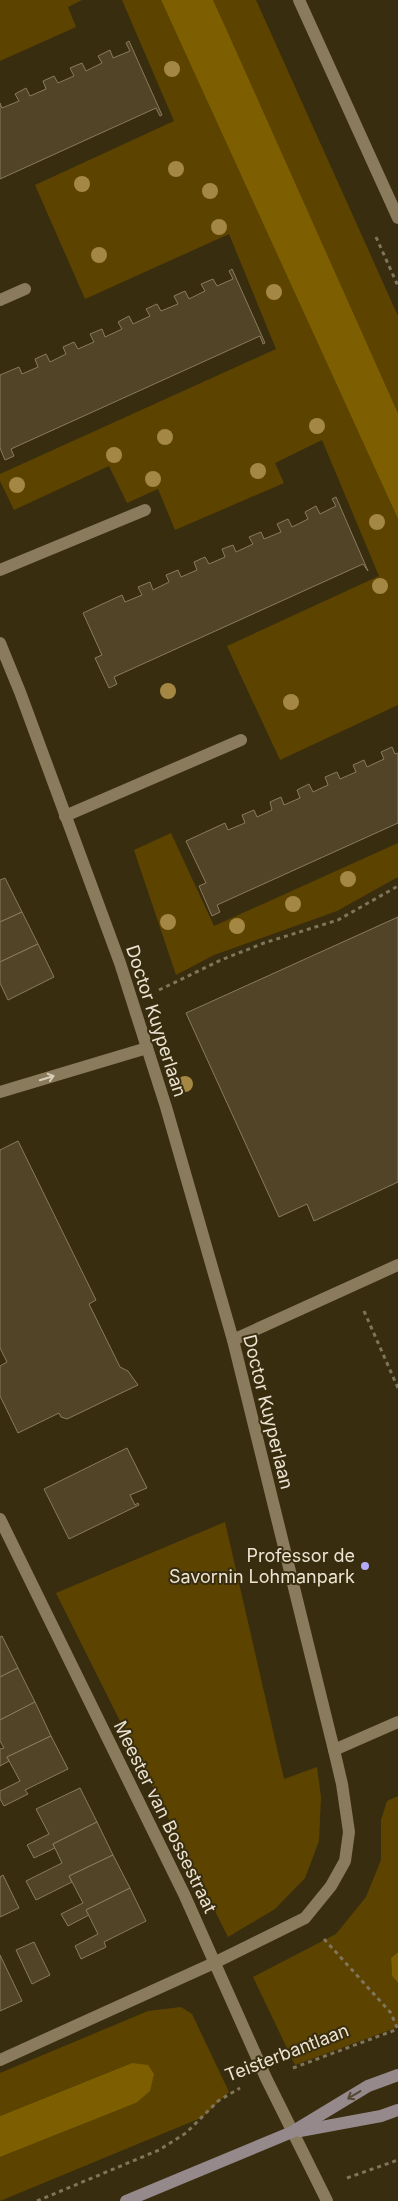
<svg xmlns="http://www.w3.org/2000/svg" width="398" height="2201" viewBox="0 0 398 2201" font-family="Inter,sans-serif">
  <rect width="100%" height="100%" fill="#392d0f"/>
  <g fill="#5c4400">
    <polygon points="0,0 82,0 68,7 76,27 0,61"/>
    <polygon points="122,0 161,0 398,519 398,705 280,760 227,646 379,576 322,440 275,463 284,483 175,530 158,489 127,503 109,466 14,510 0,481 0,474 276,349 229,234 85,299 35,185 174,121"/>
    <polygon points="213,0 256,0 398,316 398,413"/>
    <polygon points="171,833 214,926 398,843 398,877 337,911 214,955 176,975 134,850"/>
    <polygon points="225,1522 284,1779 317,1767 321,1797 319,1841 305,1878 275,1909 228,1937 56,1593"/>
    <polygon points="398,1796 398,1952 391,1958 392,1976 398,1983 398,2027 295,2065 253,1977 336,1934 366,1897 381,1860 381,1820 387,1801"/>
    <polygon points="181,2007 192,2014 229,2092 203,2117 0,2201 0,2157 136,2103 132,2063 0,2116 0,2073 148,2011"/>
  </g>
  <g fill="#7d5e00">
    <polygon points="161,0 213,0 224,24 398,413 398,519"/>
    <polygon points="398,1952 398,1983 392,1976 391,1958"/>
    <polygon points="132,2063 148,2065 154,2074 150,2091 136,2103 0,2157 0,2116"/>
  </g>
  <g fill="#524527" stroke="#897b5c">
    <polygon points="129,41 162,115 160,116 156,108 0,179 0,103 2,108 19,101 15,94 26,88 30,96 46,89 43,81 54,76 58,83 74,76 70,68 82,63 86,71 102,63 98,56 110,50 113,58 130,51 126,43"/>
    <polygon points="232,269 265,343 263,344 260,336 11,449 14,456 5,460 0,448 0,375 19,367 22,374 38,367 35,359 46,354 50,362 66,354 63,347 74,342 78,349 94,342 90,334 102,329 105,337 122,329 118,322 129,316 133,324 150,316 146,309 157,304 161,311 178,304 174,296 185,291 189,299 205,291 201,284 213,279 217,286 233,279 229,271"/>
    <polygon points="336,497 368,571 363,564 114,677 117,684 109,688 95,658 102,655 83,613 122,595 125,602 142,595 138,587 150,582 153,590 169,582 166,575 178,570 181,577 197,570 194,562 205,557 209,564 225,557 222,549 233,545 236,552 253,544 249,537 261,532 264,539 281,532 277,524 288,519 292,527 308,519 305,512 316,506 320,514 336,506 332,499"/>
    <polygon points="392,747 395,754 398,753 398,823 217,905 220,912 212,916 199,886 206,883 186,841 225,823 228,830 245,823 242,815 254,810 257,817 272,810 270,802 281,797 284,805 300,798 297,790 309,784 313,792 328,785 325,777 337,772 340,779 356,772 353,765 364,760 367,767 384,759 381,752"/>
    <polygon points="5,878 22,912 0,922 0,880"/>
    <polygon points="22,912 38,944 0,962 0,922"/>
    <polygon points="398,917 398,1182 314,1221 307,1204 279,1217 186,1013"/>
    <polygon points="38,944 54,977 8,1000 0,983 0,962"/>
    <polygon points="18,1141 96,1300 89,1304 120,1367 128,1371 138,1385 67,1419 61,1417 59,1413 18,1433 0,1396 0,1366 7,1362 0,1348 0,1150"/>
    <polygon points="127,1448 147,1488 130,1495 135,1505 138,1503 139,1505 69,1539 44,1489"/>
    <polygon points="2,1636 18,1668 0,1677 0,1637"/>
    <polygon points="18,1668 35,1702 0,1720 0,1677"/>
    <polygon points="35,1702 51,1736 7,1757 9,1761 0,1766 0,1749 4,1748 0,1741 0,1720"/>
    <polygon points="51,1736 68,1769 25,1790 28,1794 4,1806 0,1799 0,1791 20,1781 7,1757"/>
    <polygon points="80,1788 97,1822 53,1844 55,1848 34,1858 27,1845 49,1834 36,1809"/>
    <polygon points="97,1822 113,1855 69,1876 72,1882 36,1900 26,1881 62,1863 53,1844"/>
    <polygon points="113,1855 130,1888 86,1910 89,1915 68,1926 61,1914 83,1903 69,1876"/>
    <polygon points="3,1875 19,1908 0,1917 0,1877"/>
    <polygon points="130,1888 146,1921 104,1942 106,1947 81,1959 75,1946 98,1934 86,1910"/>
    <polygon points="34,1942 50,1975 32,1984 16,1950"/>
    <polygon points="0,1955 22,2001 0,2011"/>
  </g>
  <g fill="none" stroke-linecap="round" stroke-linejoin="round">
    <g stroke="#7f755c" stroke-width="3" stroke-dasharray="4 4" stroke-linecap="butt">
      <polyline points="376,237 398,286"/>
      <polyline points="159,990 221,960 264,943 338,920 398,886"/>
      <polyline points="364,1311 398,1388"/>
      <polyline points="324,1939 391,2013 398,2030"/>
      <polyline points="293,2068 398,2029"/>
      <polyline points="347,2178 398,2160"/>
      <polyline points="37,2201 159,2150 186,2133 218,2101 240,2088"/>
    </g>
    <g stroke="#897b5c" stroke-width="12">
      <polyline points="299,0 398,218"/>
      <polyline points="0,300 25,289"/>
      <polyline points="0,570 145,510"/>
      <polyline points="0,643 20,692 120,963 166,1107 233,1340 334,1750 342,1784 349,1832 345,1861 331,1886 305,1918 214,1963 0,2060"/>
      <polyline points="65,816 241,740"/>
      <polyline points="0,1092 147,1048"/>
      <polyline points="233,1340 398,1265"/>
      <polyline points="0,1519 184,1894 266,2078 327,2201"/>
      <polyline points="334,1750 398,1722"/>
    </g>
    <g stroke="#95898b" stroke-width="12">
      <polyline points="300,2131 381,2116 398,2110"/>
      <polyline points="126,2201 292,2132 368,2086 398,2075"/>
    </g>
  </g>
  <g fill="#a38742">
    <circle cx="172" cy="69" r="8"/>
    <circle cx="176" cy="169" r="8"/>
    <circle cx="82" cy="184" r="8"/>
    <circle cx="210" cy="191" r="8"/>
    <circle cx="219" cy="227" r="8"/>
    <circle cx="99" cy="255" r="8"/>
    <circle cx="274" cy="292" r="8"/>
    <circle cx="317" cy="426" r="8"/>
    <circle cx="165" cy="437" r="8"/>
    <circle cx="114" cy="455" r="8"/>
    <circle cx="258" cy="471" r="8"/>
    <circle cx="153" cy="479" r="8"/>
    <circle cx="17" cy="485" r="8"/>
    <circle cx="377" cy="522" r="8"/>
    <circle cx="380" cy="586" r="8"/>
    <circle cx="168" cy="691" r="8"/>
    <circle cx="291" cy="702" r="8"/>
    <circle cx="348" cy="879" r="8"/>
    <circle cx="293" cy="904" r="8"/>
    <circle cx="168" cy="922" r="8"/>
    <circle cx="237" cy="926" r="8"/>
    <circle cx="185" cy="1084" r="8"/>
  </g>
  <defs><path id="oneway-shaft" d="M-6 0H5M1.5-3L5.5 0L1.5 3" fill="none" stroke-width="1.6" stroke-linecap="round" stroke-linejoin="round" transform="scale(1.25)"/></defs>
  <use stroke="#d8cfbb" href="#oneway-shaft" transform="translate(47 1078) rotate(-17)"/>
  <use stroke="#554934" href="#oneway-shaft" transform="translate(354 2095) rotate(149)"/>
  <circle fill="#b4acf9" stroke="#392d0f" stroke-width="2" cx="365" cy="1566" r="5"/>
  <g text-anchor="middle" stroke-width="4" stroke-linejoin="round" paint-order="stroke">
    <g font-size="18" fill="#ece4d3" stroke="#392d0f">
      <text transform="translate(156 1021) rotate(72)" y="6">Doctor Kuyperlaan</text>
      <text transform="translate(268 1412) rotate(76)" y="6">Doctor Kuyperlaan</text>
      <text transform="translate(165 1817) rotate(64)" y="6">Meester van Bossestraat</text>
      <text transform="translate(287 2053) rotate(-21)" y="6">Teisterbantlaan</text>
    </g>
    <g font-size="18" fill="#ece4d3" stroke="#392d0f" text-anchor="end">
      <text x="355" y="1562">Professor de<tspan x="355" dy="21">Savornin Lohmanpark</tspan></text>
    </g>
  </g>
</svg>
